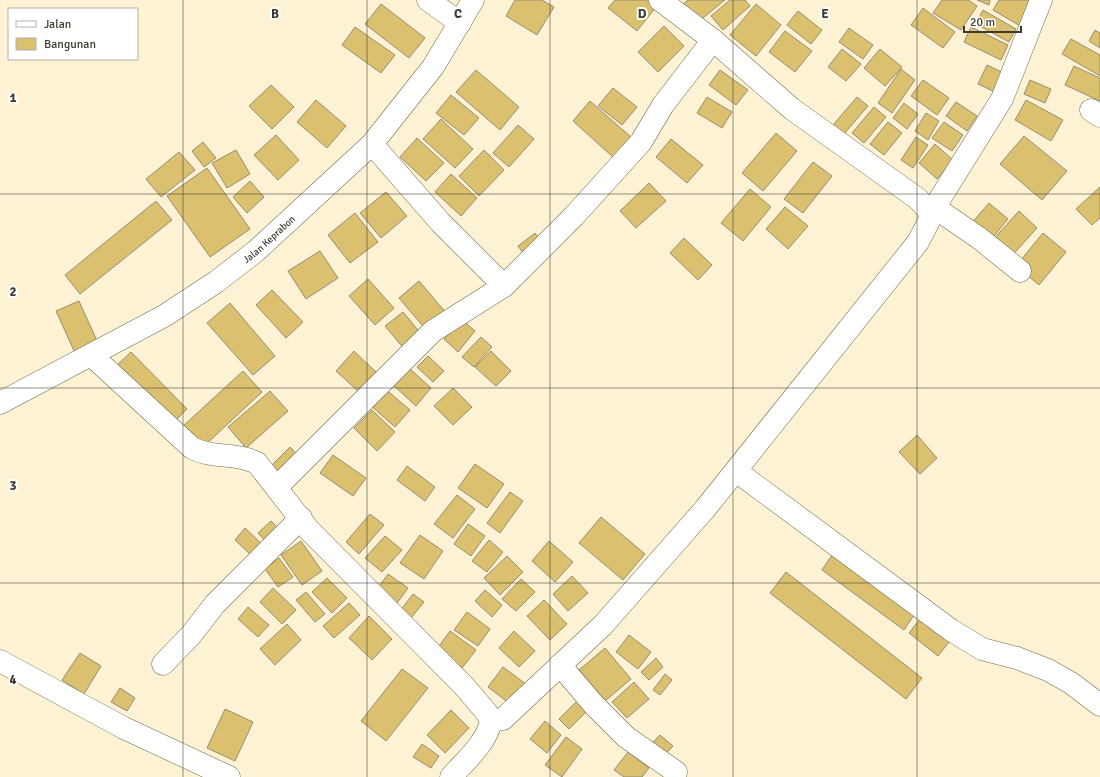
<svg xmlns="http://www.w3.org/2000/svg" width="1100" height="777" viewBox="0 0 1100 777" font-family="Signika,sans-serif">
  <rect width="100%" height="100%" fill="#fdf3d4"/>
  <g fill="#dac06f" stroke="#978e72">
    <polygon points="515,0 542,0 554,7 537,35 506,16"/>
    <polygon points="615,0 646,0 656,7 637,31 608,8"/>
    <polygon points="688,0 725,0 698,22 683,4"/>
    <polygon points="730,0 745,0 750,6 723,30 711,16"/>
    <polygon points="942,0 968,0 977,6 961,30 933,13"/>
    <polygon points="977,0 990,0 989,5"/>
    <polygon points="999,0 1028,0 1036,4 1022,27 993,10"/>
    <polygon points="381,4 425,38 409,58 365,24"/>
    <polygon points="756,4 781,25 756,56 730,35"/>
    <polygon points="923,8 955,32 943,48 911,25"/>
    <polygon points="983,10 1016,29 1009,42 976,24"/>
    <polygon points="798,11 822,30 811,44 787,25"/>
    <polygon points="664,26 684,46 658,72 638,52"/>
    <polygon points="355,27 395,55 381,73 342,45"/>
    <polygon points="971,27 1008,45 1001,60 964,42"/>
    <polygon points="849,28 873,45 863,59 839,42"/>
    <polygon points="1095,30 1100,33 1100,48 1089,41"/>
    <polygon points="785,31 812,51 795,72 769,52"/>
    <polygon points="1071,39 1100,55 1100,76 1062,54"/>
    <polygon points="842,49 861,64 846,81 828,67"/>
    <polygon points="880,49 902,67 885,86 864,68"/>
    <polygon points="987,65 1008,75 999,94 978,84"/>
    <polygon points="1074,66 1100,78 1100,101 1065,85"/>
    <polygon points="901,69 915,80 892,113 878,103"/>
    <polygon points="476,70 519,107 500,130 456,92"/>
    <polygon points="720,70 748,90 736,105 709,85"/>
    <polygon points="923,80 949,98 937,115 911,96"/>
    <polygon points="1030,80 1051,89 1045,103 1024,94"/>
    <polygon points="271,85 294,107 272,129 249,106"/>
    <polygon points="613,88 637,107 622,125 598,106"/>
    <polygon points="451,95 479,118 464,135 436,113"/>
    <polygon points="707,97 732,112 722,128 697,113"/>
    <polygon points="857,97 868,106 844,134 833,125"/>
    <polygon points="316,100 346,126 327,148 297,122"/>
    <polygon points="1026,100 1063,120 1051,141 1015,120"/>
    <polygon points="590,101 632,138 614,158 573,121"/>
    <polygon points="956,102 977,116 967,131 946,116"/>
    <polygon points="904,103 918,114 907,129 893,118"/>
    <polygon points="874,107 886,117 864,143 852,133"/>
    <polygon points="926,113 939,121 928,140 915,131"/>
    <polygon points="441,119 473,149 455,168 423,139"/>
    <polygon points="888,122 902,133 884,155 870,144"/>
    <polygon points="944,122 963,135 952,151 932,138"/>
    <polygon points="518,125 534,139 509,167 493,153"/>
    <polygon points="776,133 797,151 763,191 742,173"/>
    <polygon points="276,135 299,160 278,180 254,155"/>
    <polygon points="1024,136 1067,171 1042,200 1000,164"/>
    <polygon points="916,137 928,145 913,168 901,160"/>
    <polygon points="417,138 444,163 426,181 400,157"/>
    <polygon points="671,139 703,165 687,183 656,157"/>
    <polygon points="203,142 216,158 204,167 192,151"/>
    <polygon points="935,144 953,160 937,179 919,163"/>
    <polygon points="236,150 250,174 227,188 212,163"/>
    <polygon points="484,150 504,170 479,196 459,176"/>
    <polygon points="179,152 195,170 161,197 146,179"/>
    <polygon points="813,162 832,176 803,213 784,199"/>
    <polygon points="207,168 250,229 210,257 167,196"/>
    <polygon points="451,174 477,198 461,216 435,192"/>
    <polygon points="250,181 264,197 247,213 233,197"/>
    <polygon points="649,183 666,201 636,228 620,211"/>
    <polygon points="1100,187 1100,218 1092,225 1076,209"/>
    <polygon points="750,189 771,207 743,241 721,223"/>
    <polygon points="386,192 407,216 381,238 360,213"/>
    <polygon points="156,201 172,220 80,294 65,275"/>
    <polygon points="989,203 1008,219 990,241 970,225"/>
    <polygon points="785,207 808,226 788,249 766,229"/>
    <polygon points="1019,211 1037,228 1009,259 990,243"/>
    <polygon points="355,213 378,242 350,263 328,235"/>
    <polygon points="535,233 543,244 526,257 518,246"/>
    <polygon points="1043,233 1066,252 1039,285 1016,266"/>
    <polygon points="684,238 712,265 698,280 670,253"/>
    <polygon points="320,251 338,278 306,299 288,271"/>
    <polygon points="368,279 394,308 375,325 349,296"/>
    <polygon points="419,281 447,314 427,331 399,298"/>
    <polygon points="272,290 303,322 286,338 256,305"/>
    <polygon points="79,301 98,343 75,353 56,311"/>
    <polygon points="230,303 275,356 253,375 207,323"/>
    <polygon points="403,312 422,335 405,350 385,326"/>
    <polygon points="461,319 475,331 458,352 444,339"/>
    <polygon points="481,337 492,347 474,367 462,357"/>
    <polygon points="354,351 377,373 359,392 336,371"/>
    <polygon points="491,351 511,371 496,386 475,367"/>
    <polygon points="131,352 187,409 171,425 114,368"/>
    <polygon points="428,356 444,371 433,382 417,367"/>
    <polygon points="408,367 431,388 416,406 392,384"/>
    <polygon points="243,371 262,392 202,448 182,427"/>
    <polygon points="384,388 410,410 395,427 370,405"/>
    <polygon points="453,388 472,407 453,425 434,406"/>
    <polygon points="270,391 288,411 246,448 228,427"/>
    <polygon points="372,410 395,432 377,451 354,428"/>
    <polygon points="917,435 937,458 920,474 899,452"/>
    <polygon points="290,447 302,459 282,479 270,467"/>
    <polygon points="333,455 366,478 353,496 320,473"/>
    <polygon points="475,464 504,484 487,508 458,488"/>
    <polygon points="407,466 435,487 425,501 397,480"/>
    <polygon points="510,492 523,501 500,533 487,523"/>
    <polygon points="457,495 475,509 453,538 434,524"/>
    <polygon points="370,514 384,525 359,554 346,542"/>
    <polygon points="601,517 645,554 623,580 579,543"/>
    <polygon points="271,521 284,534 271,547 258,533"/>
    <polygon points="468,524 485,536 471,556 454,544"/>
    <polygon points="245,528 266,548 255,559 235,540"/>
    <polygon points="420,535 443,551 424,579 400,563"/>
    <polygon points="385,536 402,550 382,572 365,558"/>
    <polygon points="489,540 503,552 487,572 472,561"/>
    <polygon points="301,541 322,571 302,585 281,555"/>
    <polygon points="549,541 573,562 555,582 532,561"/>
    <polygon points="834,552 916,612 904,630 822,570"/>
    <polygon points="507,556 523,572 500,595 484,578"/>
    <polygon points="279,558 293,577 278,587 265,569"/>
    <polygon points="786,572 922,678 906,699 770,593"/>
    <polygon points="388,574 408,588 395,606 375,592"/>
    <polygon points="572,576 588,593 568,611 553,594"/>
    <polygon points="327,578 347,598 332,613 312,592"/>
    <polygon points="521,579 535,592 516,611 502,599"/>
    <polygon points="273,588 296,610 282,624 260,602"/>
    <polygon points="485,590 502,605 492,617 475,601"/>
    <polygon points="306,592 325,614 315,622 296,600"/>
    <polygon points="413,594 424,602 407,623 397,615"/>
    <polygon points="544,600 567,624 550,640 527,616"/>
    <polygon points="349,603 360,615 334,638 323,626"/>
    <polygon points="248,607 269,625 258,637 238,619"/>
    <polygon points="467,612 490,629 478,646 454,630"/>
    <polygon points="924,614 953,637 938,656 909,633"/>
    <polygon points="369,616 392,639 372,660 349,638"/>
    <polygon points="287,624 301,640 275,665 260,649"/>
    <polygon points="450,631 476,650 462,668 437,649"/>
    <polygon points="514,631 535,651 519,667 499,648"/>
    <polygon points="629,635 651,652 638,669 616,652"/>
    <polygon points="605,648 631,679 605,701 579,670"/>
    <polygon points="80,653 101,666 84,694 62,680"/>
    <polygon points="656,658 663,667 649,680 641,672"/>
    <polygon points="503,667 526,684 510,704 488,687"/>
    <polygon points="402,669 428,688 386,741 361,721"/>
    <polygon points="665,674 672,680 660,695 653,690"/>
    <polygon points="634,682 649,699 627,718 612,702"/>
    <polygon points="120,688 135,698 127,711 111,702"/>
    <polygon points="580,698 590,708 569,729 559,719"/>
    <polygon points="225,709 253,722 235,761 207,748"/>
    <polygon points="451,710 469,728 445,753 427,735"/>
    <polygon points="545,721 561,735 547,753 530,739"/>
    <polygon points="660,735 673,746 662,758 649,746"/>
    <polygon points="566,737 582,749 562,777 545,765"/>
    <polygon points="422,744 439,756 431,768 413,757"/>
    <polygon points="628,752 649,768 642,777 624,777 614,770"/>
  </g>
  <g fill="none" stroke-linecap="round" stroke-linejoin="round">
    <g stroke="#72694d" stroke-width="23">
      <g id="minor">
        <polyline points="428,0 460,23"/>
        <polyline points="660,0 713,40 792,109 918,199 931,213 1002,99 1041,0"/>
        <polyline points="1091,110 1100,116"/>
        <polyline points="372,144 441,223 504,286"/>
        <polyline points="934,207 979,238 1020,271"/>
        <path d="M91,355l101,93c20,11 44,4 65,15l52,67 155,156 23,27 4,8c-5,23 -25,39 -40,56"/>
        <path id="s1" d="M0,403l164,-87 52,-34 40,-31 116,-107 61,-77 40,-67"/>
        <polyline points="736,471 951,630 982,649 1017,658 1048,670 1071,683 1100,705"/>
        <polyline points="277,487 433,331 504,286 574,216 641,142 663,105 713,40"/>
        <polyline points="0,661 124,728 229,777"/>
        <polyline points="163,664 191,635 215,604 301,518"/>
        <polyline points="560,665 594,705 626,737 676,772"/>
        <polyline points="491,721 503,719 603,625 705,509 918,242 929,221 931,213"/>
      </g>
    </g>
    <use href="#minor" stroke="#fff" stroke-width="22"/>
  </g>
  <path fill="none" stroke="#3e3a2e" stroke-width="1" stroke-opacity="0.55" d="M183,0v777M367,0v777M550,0v777M733,0v777M917,0v777M0,194h1100M0,388h1100M0,583h1100"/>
  <g text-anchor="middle" stroke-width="4" stroke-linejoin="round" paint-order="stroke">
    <g font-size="10" fill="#3e3a2e" stroke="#fff">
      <text dy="4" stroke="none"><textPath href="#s1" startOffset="316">Jalan Keprabon</textPath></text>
    </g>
  </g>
  <g font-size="13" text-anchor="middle" font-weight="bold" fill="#3e3a2e" stroke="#fff" stroke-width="4" stroke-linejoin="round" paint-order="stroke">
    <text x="275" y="18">B</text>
    <text x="458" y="18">C</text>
    <text x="642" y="18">D</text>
    <text x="825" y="18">E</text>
    <text x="13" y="102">1</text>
    <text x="13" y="296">2</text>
    <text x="13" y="490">3</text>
    <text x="13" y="684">4</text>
  </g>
  <rect x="8" y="8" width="130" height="52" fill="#ffffff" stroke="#b2b0ab"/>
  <rect x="16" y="21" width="20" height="6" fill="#ffffff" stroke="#b2b0ab"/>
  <text x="44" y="28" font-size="12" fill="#3e3a2e">Jalan</text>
  <rect x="16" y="38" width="20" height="12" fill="#dac06f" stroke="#b2b0ab"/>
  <text x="44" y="48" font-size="12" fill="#3e3a2e">Bangunan</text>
  <path d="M964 26v6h57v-6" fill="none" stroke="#3e3a2e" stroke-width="2"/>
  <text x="970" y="26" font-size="12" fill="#3e3a2e" stroke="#ffffff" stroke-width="3" paint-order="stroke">20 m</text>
</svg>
